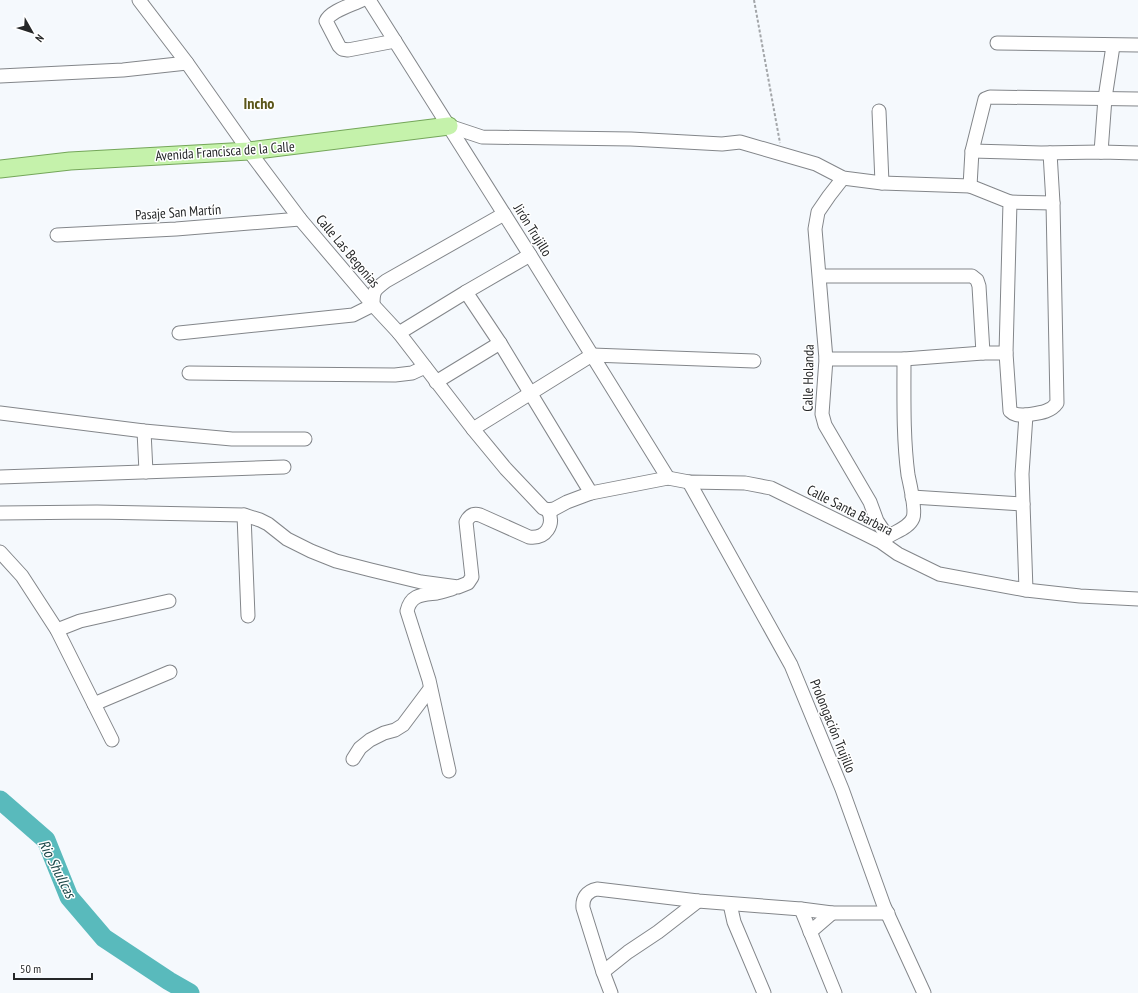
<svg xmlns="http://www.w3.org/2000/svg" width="1138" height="993" viewBox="0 0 1138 993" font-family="'PT Sans Narrow',sans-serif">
  <rect width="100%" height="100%" fill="#f5f9fd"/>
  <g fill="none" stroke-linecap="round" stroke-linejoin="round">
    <polyline stroke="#59babc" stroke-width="19" points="0,800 46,840 69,897 104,938 169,981 190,993"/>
    <g stroke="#83868a" stroke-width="15">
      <g id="minor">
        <polyline points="139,0 187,63 249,151 300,219 373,305 399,333 473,429 506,469 543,508 548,510"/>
        <path d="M362,0c-10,5 -32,11 -36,21l13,25 3,3 6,1 47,-9"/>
        <polyline points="369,0 530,255 668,478"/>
        <polyline points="997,43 1138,45"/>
        <polyline points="0,76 123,70 187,63"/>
        <polyline points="879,111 882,183"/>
        <polyline points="449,126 482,137 631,139 722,144 740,142 816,164 843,178 882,183 970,186 972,151 985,99 990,97 1138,99"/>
        <polyline points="972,151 1041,153 1101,152 1138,153"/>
        <polyline points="1101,152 1105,98 1113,46"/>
        <polyline points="843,178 829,196 818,212 815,229 826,359 822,414 825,425 870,502 877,521 887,536"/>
        <path d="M970,186l40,16 -4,151 4,58c5,5 10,4 16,4l-4,59 4,116"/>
        <polyline points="1010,202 1053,203 1050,153"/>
        <polyline points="57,235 176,229 300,219"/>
        <polyline points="820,276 972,276 977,280 979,286 983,353"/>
        <polyline points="466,292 500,343 591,493"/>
        <path d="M179,333l174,-18 20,-10c0,-14 1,-15 13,-24l118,-67"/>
        <polyline points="399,333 466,292 530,255"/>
        <polyline points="826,359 904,359 983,353 1006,353"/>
        <polyline points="189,373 395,375 412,373 425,367"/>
        <polyline points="436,382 500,343"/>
        <polyline points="0,413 144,431 232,439 305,439"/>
        <path d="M1026,415c11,-2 24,-2 31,-12l-4,-200"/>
        <polyline points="473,429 592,355 754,361"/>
        <polyline points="144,431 146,472"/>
        <polyline points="0,477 284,467"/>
        <polyline points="689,482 791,665 842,789 884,906 924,993"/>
        <polyline points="912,497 1023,504"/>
        <polyline points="548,510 554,509 567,502 591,493 668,478 689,482 745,483 771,488 865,534 881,542 898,554 939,574 1026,590 1080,596 1138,599"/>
        <path d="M0,513l97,-1 147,3 16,5 8,4 19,15 24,12 25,10 35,9 50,12 37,5 10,-4 4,-6 -6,-55c3,-6 7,-9 14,-7l49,22c17,2 26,-12 19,-27"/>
        <polyline points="244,515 248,616"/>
        <path d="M882,541c9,-9 26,-11 31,-23 3,-8 -3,-34 -5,-43 -5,-38 -4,-77 -4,-116"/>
        <polyline points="0,552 22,576 57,630 112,740"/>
        <polyline points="57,630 80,621 169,601"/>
        <polyline points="94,704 170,672"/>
        <polyline points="353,759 360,748 370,740 384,733 395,730 403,725 430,689"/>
        <path d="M449,771l-20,-91 -22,-69c4,-17 15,-16 30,-18 5,-1 10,-3 15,-4"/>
        <polyline points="730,904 734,922 764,993"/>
        <polyline points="801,909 835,993"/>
        <polyline points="810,932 832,913"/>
        <polyline points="603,972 628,952 658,932 698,901"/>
        <path d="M611,993l-8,-21 -20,-64c-1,-10 4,-17 14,-19l101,12 103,8 31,4h56"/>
      </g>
    </g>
    <g stroke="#74a659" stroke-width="19">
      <polyline id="major" points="0,169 70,161 249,151 449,126"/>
    </g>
    <polyline stroke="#a3a6a9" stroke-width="2" stroke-dasharray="3 2" stroke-linecap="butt" points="754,0 780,143"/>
    <use href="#minor" stroke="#fff" stroke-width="13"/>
    <use href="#major" stroke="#c5f2ab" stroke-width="17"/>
  </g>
  <g text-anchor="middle" stroke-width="3" stroke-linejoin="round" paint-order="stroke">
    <g font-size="14" fill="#252728" stroke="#fff">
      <text transform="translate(225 151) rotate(-4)" y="5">Avenida Francisca de la Calle</text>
      <text transform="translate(178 212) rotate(-4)" y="5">Pasaje San Martín</text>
      <text transform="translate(533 230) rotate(58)" y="5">Jirón Trujillo</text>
      <text transform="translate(348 251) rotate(50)" y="5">Calle Las Begonias</text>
      <text transform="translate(808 378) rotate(-89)" y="5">Calle Holanda</text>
      <text transform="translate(850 510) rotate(27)" y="5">Calle Santa Barbara</text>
      <text transform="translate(833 726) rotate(68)" y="5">Prolongación Trujillo</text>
    </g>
    <g font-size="15" font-style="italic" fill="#1d494a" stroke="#fff">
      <text transform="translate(57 869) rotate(63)" y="5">Rio Shullcas</text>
    </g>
    <g font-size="16" font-weight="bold" fill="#5b5619" stroke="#fff">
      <text x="259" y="109">Incho</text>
    </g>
  </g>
  <g transform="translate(32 32) rotate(129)" stroke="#ffffff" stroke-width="3" paint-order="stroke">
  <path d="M0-3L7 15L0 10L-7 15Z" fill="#252728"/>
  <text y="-6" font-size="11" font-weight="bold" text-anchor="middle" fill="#252728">N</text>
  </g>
  <path d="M14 973v6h78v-6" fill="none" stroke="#252728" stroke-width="2"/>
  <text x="20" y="973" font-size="12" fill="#252728" stroke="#ffffff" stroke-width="3" paint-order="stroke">50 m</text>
</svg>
